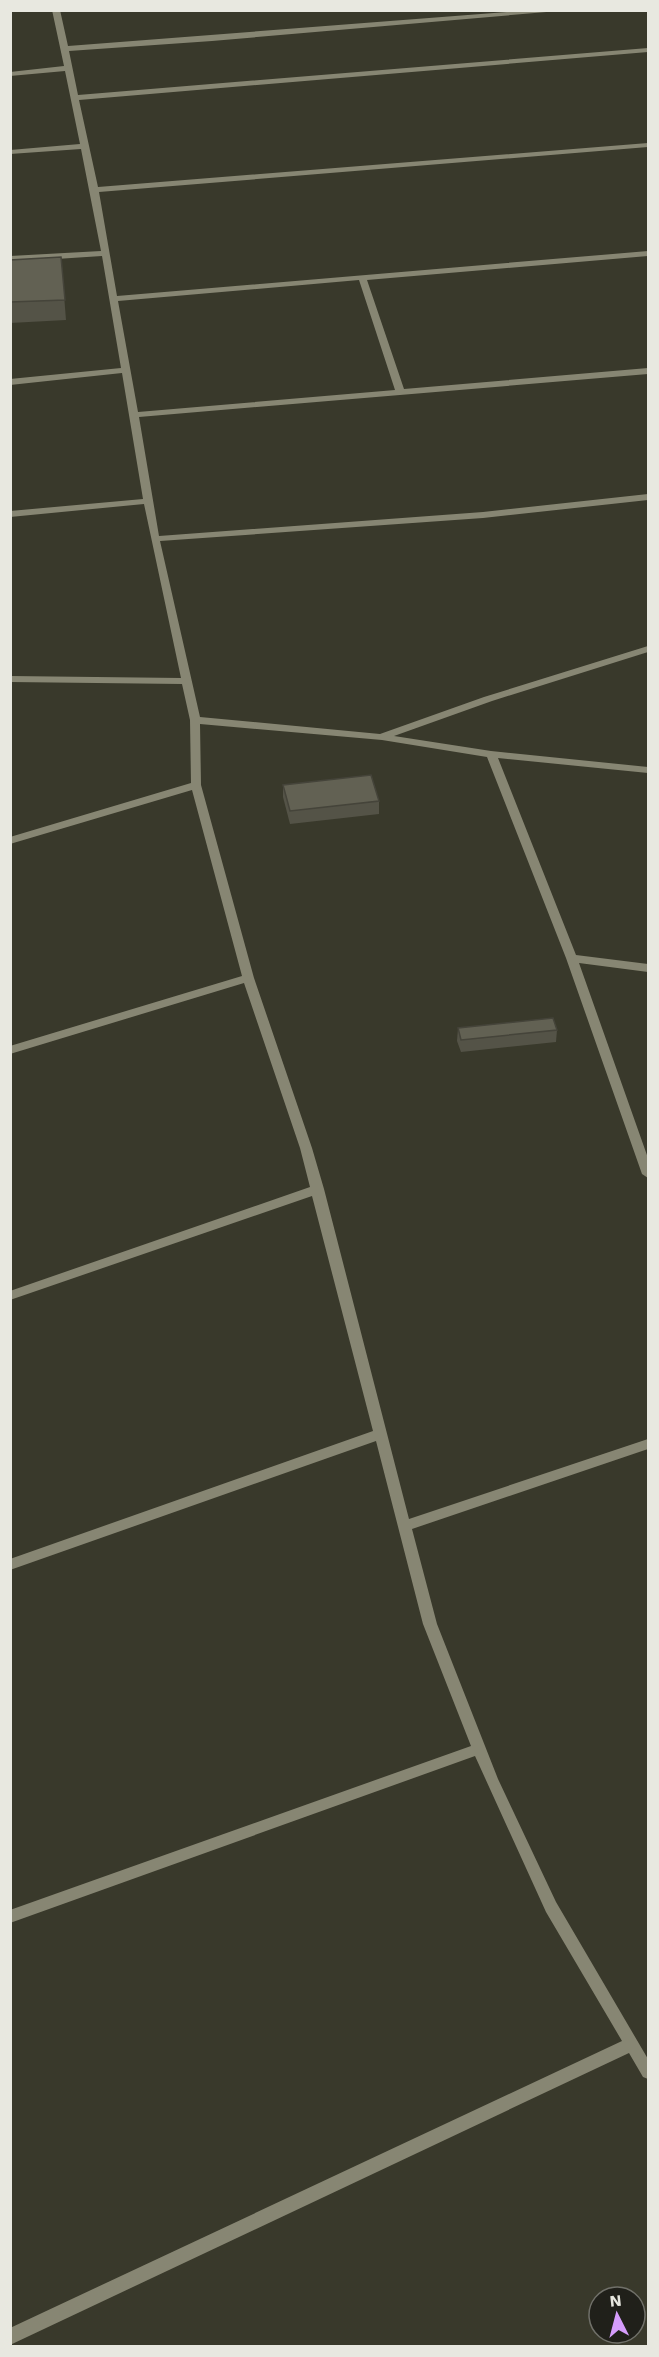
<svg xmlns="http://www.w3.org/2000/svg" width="659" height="2357" viewBox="0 0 659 2357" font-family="'Work Sans',sans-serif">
  <rect width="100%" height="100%" fill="#39392b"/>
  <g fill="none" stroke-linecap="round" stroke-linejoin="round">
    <path fill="#878673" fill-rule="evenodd" d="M52,10h8l8,36 465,-36h37l-358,31 -143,10 9,44 570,-47v4l-569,48 19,87 550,-44v4l-549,45 18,104 531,-45v5l-281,24 37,109 244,-21v6l-509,43 20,119 324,-24 165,-18v6l-165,18 -323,23 40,176 180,17 104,-37 164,-51v6l-156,49 -98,35 97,15 157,16v6l-150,-15 78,197 72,9v8l-69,-9 69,195v20l-6,-4 -76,-216 -79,-201 -105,-17 -182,-16 1,61 53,193 58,170 12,41 85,330 239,-80v10l-236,80 25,95 61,155 58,123 92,157v20l-5,-2 -14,-24 -619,292v-17l612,-287 -76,-129 -71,-156 -465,167v-13l461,-164 -48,-122 -47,-183 -366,129v-11l363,-128 -61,-235 -302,104v-9l300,-104 -10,-39 -56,-165 -234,71v-8l232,-70 -50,-186 -182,54v-7l181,-54 -1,-63 -8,-36 -172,-2v-6l171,2 -37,-174 -134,13v-6l133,-12 -21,-126 -112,12v-6l111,-11 -19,-112 -92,6v-6l91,-5 -20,-102 -71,5v-4l70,-6 -15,-73 -55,5v-4l54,-6zM359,280l36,110 -257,22 -20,-111z"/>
  </g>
  <g fill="#545347">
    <polygon points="61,257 66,320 10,323 10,260"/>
    <polygon points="283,785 379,801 379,814 290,824 283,797"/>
    <polygon points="458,1028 557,1030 556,1042 461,1052 457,1041"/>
  </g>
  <g fill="#626153" stroke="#45443a" stroke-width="1.5">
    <polygon points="61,257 65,300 10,302 10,260"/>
    <polygon points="371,775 379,801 290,811 283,785"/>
    <polygon points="553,1018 557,1030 461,1040 458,1028"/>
  </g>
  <rect width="659" height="2357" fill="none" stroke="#e8e8e0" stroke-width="24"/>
  <g transform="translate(617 2315) rotate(354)"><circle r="28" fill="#20201a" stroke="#707069" stroke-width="1.5"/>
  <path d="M0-4.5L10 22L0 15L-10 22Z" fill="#d59cfb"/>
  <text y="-9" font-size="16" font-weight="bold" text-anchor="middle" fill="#e8e8e0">N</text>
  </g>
</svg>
